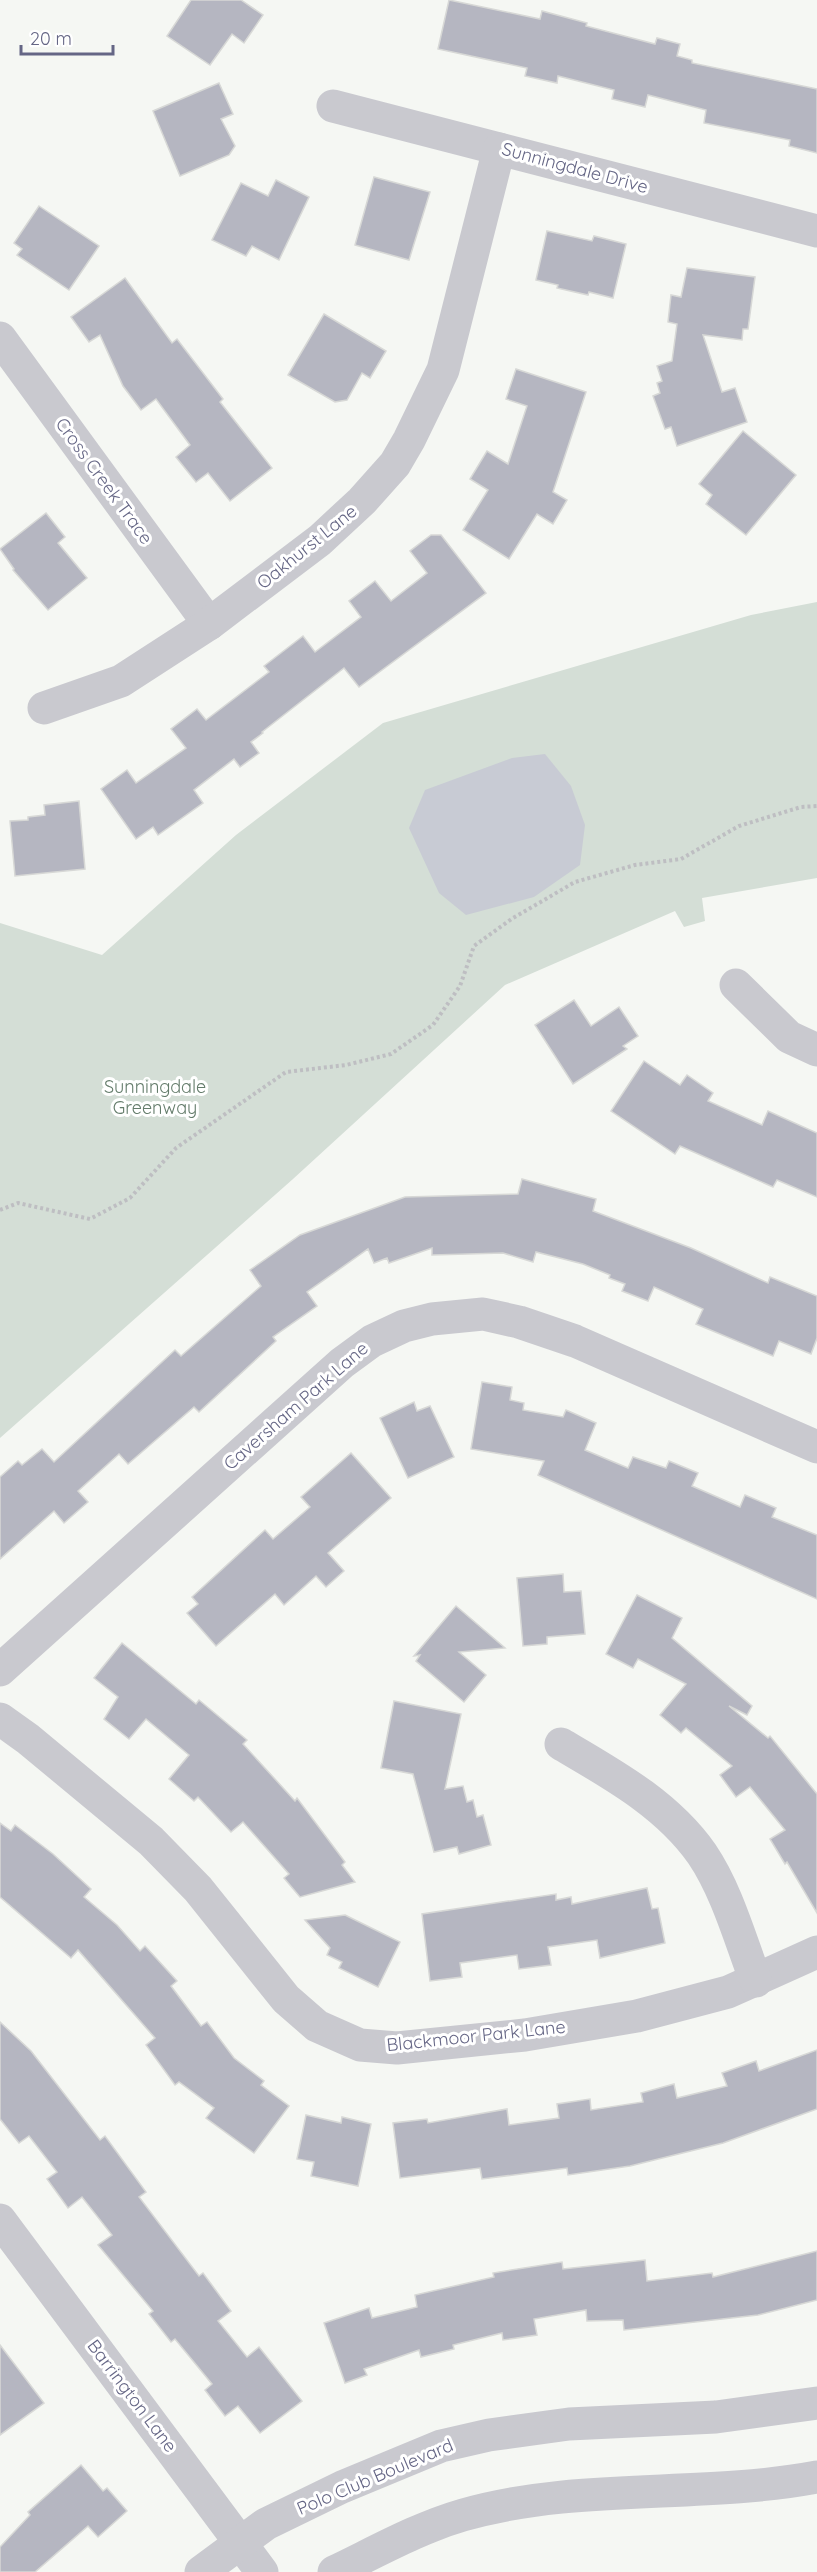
<svg xmlns="http://www.w3.org/2000/svg" width="817" height="2572" viewBox="0 0 817 2572" font-family="Quicksand,sans-serif">
  <rect width="100%" height="100%" fill="#f5f7f3"/>
  <polygon fill="#d4ded6" points="817,602 817,878 702,898 705,921 684,927 675,911 505,985 293,1179 0,1438 0,923 102,955 236,835 383,723 751,615"/>
  <polygon fill="#c8cbd4" points="545,754 571,786 585,825 580,865 534,897 466,915 439,893 409,828 425,790 512,758"/>
  <g fill="#b5b6c1" stroke="#d7d8d6" stroke-width="1.5">
    <polygon points="191,0 241,0 263,15 244,43 232,34 210,65 167,36"/>
    <polygon points="449,0 540,19 542,11 587,23 586,26 655,44 657,38 680,44 677,56 692,60 692,63 817,89 817,153 789,146 790,140 704,123 706,110 648,95 645,107 612,99 614,90 558,76 557,83 525,76 527,68 438,49"/>
    <polygon points="219,83 233,114 221,119 235,146 229,155 180,176 153,111"/>
    <polygon points="374,177 430,192 409,260 355,245"/>
    <polygon points="276,180 309,197 279,260 252,246 246,256 212,240 241,183 268,196"/>
    <polygon points="39,206 99,246 69,290 17,255 22,249 14,243"/>
    <polygon points="547,231 592,241 594,236 626,244 613,298 589,292 588,295 557,288 558,285 536,280"/>
    <polygon points="687,268 755,277 748,329 743,329 742,340 703,335 722,392 735,388 747,422 677,446 671,427 665,429 653,396 660,393 657,383 662,381 657,366 672,361 677,324 668,322 671,295 681,297"/>
    <polygon points="125,278 172,343 177,339 223,399 220,402 272,468 230,501 208,473 196,482 176,457 190,445 156,399 141,410 123,386 100,335 89,342 71,317"/>
    <polygon points="324,314 386,351 370,378 362,373 347,400 335,402 288,375"/>
    <polygon points="516,369 586,392 553,492 567,500 553,524 537,514 509,559 463,530 488,490 470,479 487,451 508,464 527,406 506,399"/>
    <polygon points="743,431 796,475 746,535 706,504 712,495 699,484"/>
    <polygon points="46,513 65,537 58,543 87,578 48,610 13,570 14,569 0,549"/>
    <polygon points="431,535 441,535 486,593 359,687 344,668 262,732 263,733 251,742 259,753 240,767 234,759 194,790 203,803 158,835 153,827 136,839 101,789 127,770 136,783 186,748 171,729 197,709 206,720 269,672 264,666 303,636 315,652 361,617 349,601 375,581 391,601 427,573 410,551"/>
    <polygon points="79,801 85,869 15,876 10,821 28,820 28,817 45,815 44,805"/>
    <polygon points="574,1000 591,1026 619,1007 638,1036 623,1046 627,1049 573,1084 535,1025"/>
    <polygon points="644,1061 680,1085 687,1075 713,1093 708,1101 762,1125 768,1111 817,1133 817,1197 777,1180 773,1187 680,1146 675,1154 611,1111"/>
    <polygon points="522,1179 596,1199 593,1211 691,1248 768,1283 770,1277 817,1296 817,1338 811,1354 779,1341 773,1356 696,1324 703,1309 654,1287 648,1301 622,1291 625,1284 609,1278 610,1275 583,1264 536,1252 533,1262 503,1253 432,1255 432,1248 389,1263 387,1258 374,1263 368,1249 307,1292 317,1306 273,1337 276,1341 199,1412 194,1407 128,1464 119,1454 78,1491 88,1502 64,1523 54,1511 0,1559 0,1477 18,1461 22,1465 42,1449 54,1462 175,1350 181,1356 261,1286 250,1270 300,1235 405,1197 518,1194"/>
    <polygon points="482,1382 512,1387 510,1400 524,1403 523,1410 563,1417 566,1410 596,1423 585,1450 628,1468 633,1457 666,1468 669,1461 698,1473 692,1486 740,1507 745,1495 776,1508 772,1517 817,1535 817,1599 538,1475 544,1461 471,1449"/>
    <polygon points="414,1402 417,1411 430,1406 454,1457 408,1478 380,1418"/>
    <polygon points="351,1453 391,1498 328,1553 344,1571 326,1587 316,1576 284,1605 275,1594 216,1646 187,1613 198,1604 192,1597 265,1530 273,1539 310,1507 301,1497"/>
    <polygon points="563,1574 564,1592 581,1591 585,1634 547,1637 547,1644 523,1646 517,1578"/>
    <polygon points="637,1595 682,1618 672,1638 752,1706 747,1715 729,1706 768,1738 770,1736 817,1794 817,1913 787,1862 785,1864 770,1839 785,1830 750,1787 736,1797 720,1775 732,1766 686,1728 681,1733 660,1715 686,1684 638,1659 633,1668 606,1654"/>
    <polygon points="456,1606 505,1648 459,1652 486,1675 464,1702 416,1661 420,1655 414,1656"/>
    <polygon points="122,1643 196,1704 199,1700 247,1740 243,1744 295,1801 297,1798 345,1862 342,1865 355,1882 300,1897 284,1878 289,1874 243,1822 231,1832 198,1797 194,1801 169,1779 189,1755 146,1719 129,1739 104,1719 118,1697 94,1678"/>
    <polygon points="394,1701 461,1714 445,1789 463,1786 467,1802 473,1800 477,1817 483,1815 491,1845 459,1854 457,1847 434,1852 413,1774 381,1768"/>
    <polygon points="0,1823 11,1831 15,1825 53,1854 91,1889 84,1897 117,1925 140,1951 145,1946 156,1958 177,1981 171,1986 201,2026 207,2022 234,2058 264,2081 261,2085 289,2106 254,2153 206,2118 214,2108 179,2082 175,2085 146,2045 155,2038 78,1950 71,1958 0,1897"/>
    <polygon points="647,1888 652,1909 658,1908 665,1943 600,1958 597,1940 548,1947 551,1965 519,1969 517,1955 460,1963 462,1977 430,1981 422,1914 556,1894 556,1900 571,1897 572,1904"/>
    <polygon points="345,1915 400,1942 378,1987 339,1968 342,1962 327,1955 330,1948 305,1920"/>
    <polygon points="0,2022 31,2051 100,2140 105,2136 146,2192 139,2197 199,2276 203,2273 231,2311 218,2321 247,2357 259,2347 302,2401 260,2433 238,2406 225,2416 205,2390 212,2384 175,2339 171,2342 149,2314 153,2311 98,2245 112,2235 82,2197 68,2208 47,2179 57,2172 29,2136 19,2143 0,2119"/>
    <polygon points="817,2050 817,2109 723,2143 630,2166 568,2175 567,2168 482,2179 480,2168 400,2178 393,2123 427,2119 428,2123 507,2109 509,2125 559,2118 557,2104 590,2099 591,2110 643,2102 641,2093 674,2084 677,2098 727,2086 722,2073 756,2061 759,2071"/>
    <polygon points="306,2115 341,2123 342,2117 371,2124 358,2186 311,2176 314,2162 297,2159"/>
    <polygon points="817,2251 817,2300 758,2315 624,2330 623,2320 587,2321 586,2310 534,2319 537,2335 503,2340 502,2333 453,2345 454,2349 421,2357 419,2350 364,2369 367,2375 345,2383 324,2323 369,2308 372,2318 417,2307 415,2295 494,2277 493,2273 562,2262 563,2269 645,2260 647,2281 712,2273 713,2277"/>
    <polygon points="0,2345 44,2403 0,2435"/>
    <polygon points="81,2465 103,2491 107,2488 127,2511 98,2537 88,2526 35,2572 0,2572 0,2547 30,2515 28,2512"/>
  </g>
  <g fill="none" stroke-linecap="round" stroke-linejoin="round">
    <polyline stroke="#bebec2" stroke-width="4" stroke-dasharray="3 3" stroke-linecap="butt" points="0,1210 18,1203 90,1219 130,1198 176,1148 286,1072 346,1065 391,1054 433,1025 460,986 474,946 513,918 575,882 635,865 681,859 739,826 801,807 817,806"/>
    <g stroke="#c9c9cf" stroke-width="33">
      <polyline points="333,106 817,231"/>
      <polyline points="0,338 209,624"/>
      <polyline points="44,708 121,681 209,624 320,540 362,501 395,464 409,440 443,370 499,149"/>
      <polyline points="736,985 789,1037 817,1050"/>
      <polyline points="0,1670 342,1363 372,1341 404,1326 432,1319 483,1314 519,1322 575,1341 817,1447"/>
      <polyline points="0,1719 28,1739 151,1841 198,1889 286,1999 317,2026 360,2045 397,2048 525,2035 637,2016 728,1992 817,1952"/>
      <path d="M561,1744c51,30 106,60 141,110 25,37 38,85 54,127"/>
      <polyline points="0,2220 262,2572"/>
      <polyline points="201,2572 266,2524 342,2487 441,2446 489,2435 569,2424 716,2417 817,2403"/>
      <path d="M334,2572c42,-20 84,-44 129,-57 115,-33 237,-16 354,-38"/>
    </g>
  </g>
  <g text-anchor="middle" stroke-width="6" stroke-linejoin="round" paint-order="stroke">
    <g font-size="18" fill="#656685" stroke="#fff">
      <text transform="translate(575 168) rotate(15)" y="6">Sunningdale Drive</text>
      <text transform="translate(104 481) rotate(54)" y="6">Cross Creek Trace</text>
      <text transform="translate(307 547) rotate(-39)" y="6">Oakhurst Lane</text>
      <text transform="translate(296 1406) rotate(-41)" y="6">Caversham Park Lane</text>
      <text transform="translate(476 2036) rotate(-6)" y="6">Blackmoor Park Lane</text>
      <text transform="translate(132 2396) rotate(53)" y="6">Barrington Lane</text>
      <text transform="translate(375 2477) rotate(-23)" y="6">Polo Club Boulevard</text>
    </g>
    <g font-size="18" fill="#647c6b" stroke="#fff">
      <text x="155" y="1093">Sunningdale<tspan x="155" dy="21">Greenway</tspan></text>
    </g>
  </g>
  <path d="M21 45v9h92v-9" fill="none" stroke="#656685" stroke-width="3"/>
  <text x="30" y="45" font-size="18" fill="#656685" stroke="#ffffff" stroke-width="4.5" paint-order="stroke">20 m</text>
</svg>
